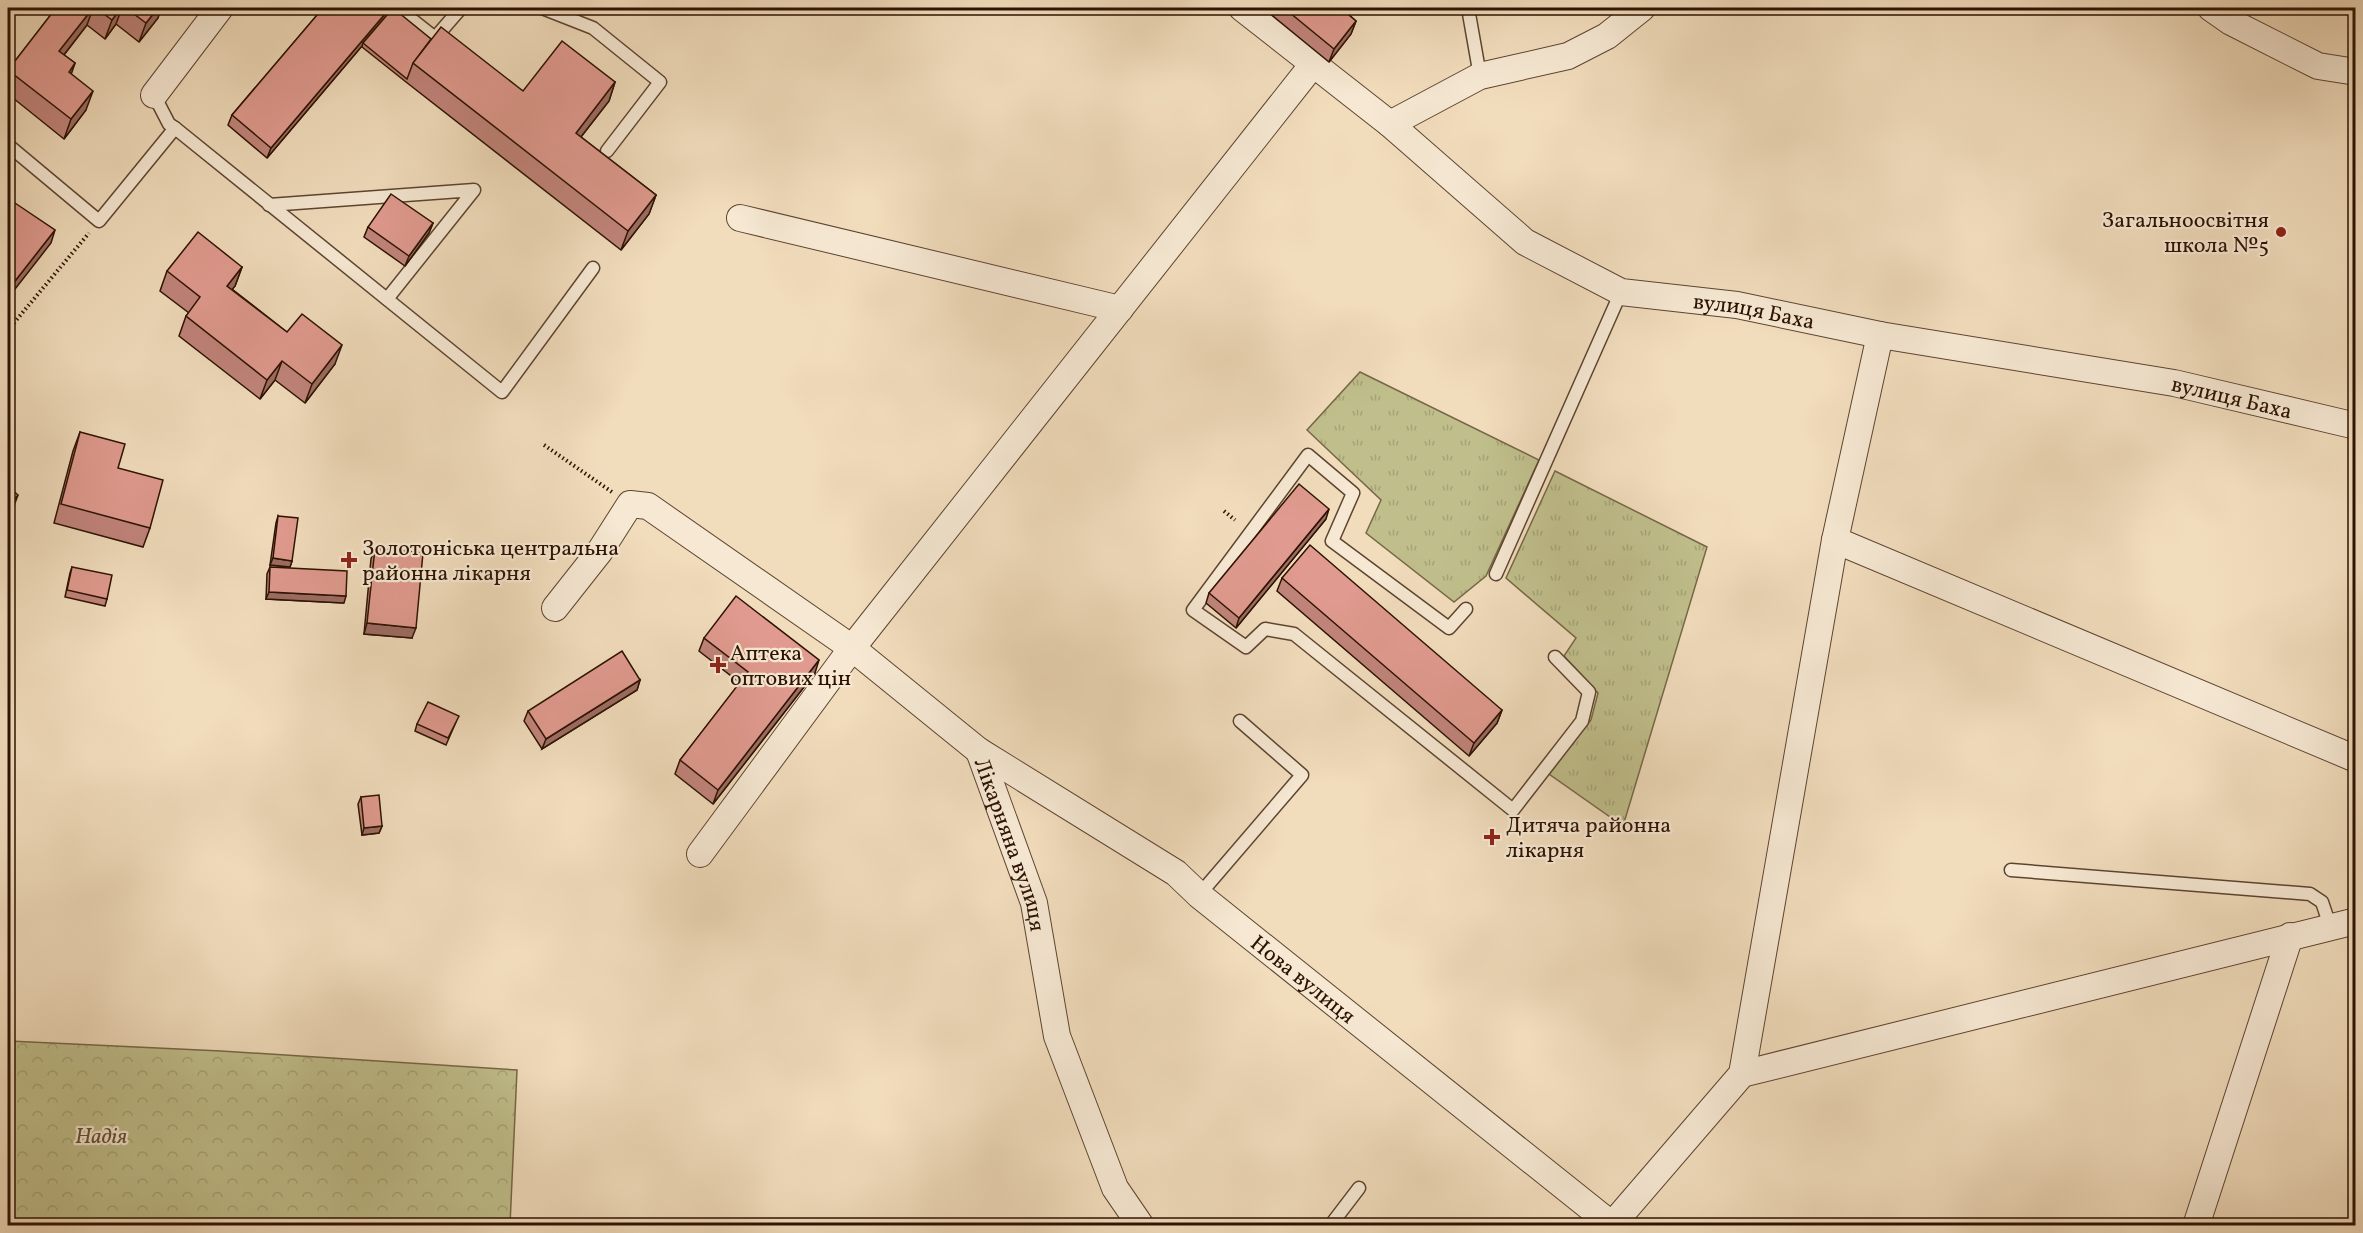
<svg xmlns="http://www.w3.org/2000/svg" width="2363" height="1233" viewBox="0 0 2363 1233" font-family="Vollkorn,serif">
  <defs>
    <pattern id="grass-tufts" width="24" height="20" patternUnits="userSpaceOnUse" patternTransform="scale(1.5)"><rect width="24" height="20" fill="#c0bf8c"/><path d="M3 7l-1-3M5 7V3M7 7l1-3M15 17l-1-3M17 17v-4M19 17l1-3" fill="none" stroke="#a5a377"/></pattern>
    <pattern id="park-crowns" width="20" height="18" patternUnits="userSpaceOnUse" patternTransform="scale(1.5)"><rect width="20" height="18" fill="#c0bf8c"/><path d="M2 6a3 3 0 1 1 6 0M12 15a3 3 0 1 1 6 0" fill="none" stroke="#a5a377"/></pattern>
  </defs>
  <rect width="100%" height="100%" fill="#f1dcbc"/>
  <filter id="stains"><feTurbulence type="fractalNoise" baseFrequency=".00333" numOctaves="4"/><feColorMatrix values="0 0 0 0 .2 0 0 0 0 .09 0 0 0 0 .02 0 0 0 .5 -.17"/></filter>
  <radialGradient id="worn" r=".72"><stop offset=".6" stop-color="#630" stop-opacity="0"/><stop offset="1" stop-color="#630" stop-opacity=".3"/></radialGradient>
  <g fill="url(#grass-tufts)" stroke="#766847" stroke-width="1.5">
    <polygon points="1360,372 1539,460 1486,576 1454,602 1366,533 1381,500 1307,430"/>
    <polygon points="1555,471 1707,547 1623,826 1549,774 1591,720 1598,693 1564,656 1576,638 1506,578"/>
  </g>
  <polygon fill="url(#park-crowns)" stroke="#766847" stroke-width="1.5" points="9,1041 221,1051 517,1070 510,1225 8,1225"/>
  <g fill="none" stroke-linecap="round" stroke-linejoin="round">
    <g stroke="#5d4430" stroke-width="15">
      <g id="service">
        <polyline points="397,8 435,38 461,8"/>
        <polyline points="542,8 593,28 660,82 607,151"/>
        <polyline points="1468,8 1480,76"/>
        <polyline points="154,95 169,124 175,128 502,392 593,268"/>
        <polyline points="8,145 99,221 175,128"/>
        <polyline points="269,205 474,190 387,299"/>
        <polyline points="1496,574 1621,292"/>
        <polyline points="1466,609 1449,628 1332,541 1353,493 1308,455 1193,610 1246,647 1265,629 1294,634 1513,810 1582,721 1589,692 1555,657"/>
        <polyline points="2011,870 2310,894 2322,902 2330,926"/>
        <polyline points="1199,895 1302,775 1240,721"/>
        <polyline points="1330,1226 1359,1188"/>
      </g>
    </g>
    <g stroke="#5d4430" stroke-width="28">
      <g id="minor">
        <path id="s1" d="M1242,8l148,116 135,118 96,50 116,13 143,30 294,48 182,43"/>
        <polyline points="2211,8 2231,22 2318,66 2356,72"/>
        <polyline points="154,95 220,8"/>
        <polyline points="1390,124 1480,76 1568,56 1607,36 1642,8"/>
        <polyline points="740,218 1120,309"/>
        <polyline points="1835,540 2356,759"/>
        <path id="s2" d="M555,608l45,-57 30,-47 18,2 204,142 127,103 197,122 23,22 413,330 130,-151 93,-534 45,-205"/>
        <path id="s3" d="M979,751l55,152 23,133 58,152 26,38"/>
        <polyline points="700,854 852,648 1314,63"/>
        <polyline points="1742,1074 2356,921"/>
        <polyline points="2196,1226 2290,936"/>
      </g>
    </g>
    <g stroke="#2c1202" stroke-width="4" stroke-dasharray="1.5 3" stroke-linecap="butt">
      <polyline points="8,330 89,233"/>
      <polyline points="544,445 612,492"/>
      <polyline points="1224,511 1235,520"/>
    </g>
    <use href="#service" stroke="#f6e8d3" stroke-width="12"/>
    <use href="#minor" stroke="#f6e8d3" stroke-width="26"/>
  </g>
  <g fill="#c1847b" stroke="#2c1202" stroke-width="1.5">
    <polygon points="56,8 161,8 158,18 139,42 116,24 105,39 87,25 64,55 75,63 71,74 86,110 64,139 8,94 8,70"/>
    <polygon points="323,8 431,39 523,91 615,82 609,101 581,137 656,195 649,214 621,250 406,82 362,47 362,46 267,158 228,125 232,115"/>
    <polygon points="1263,8 1348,8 1346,12 1356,21 1351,34 1329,62"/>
    <polygon points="433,223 429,233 405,266 364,237 368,227"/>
    <polygon points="242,267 235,286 232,289 287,332 335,364 305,403 275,380 260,399 179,336 186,316 189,313 160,291 167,271"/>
    <polygon points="80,432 118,468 150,528 143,547 54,523 73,451"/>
    <polygon points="278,516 292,561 290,567 270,565 276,523"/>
    <polygon points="1326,519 1236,628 1206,603 1209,593"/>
    <polygon points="375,548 412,638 364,634 371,559"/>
    <polygon points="72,567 107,599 105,606 65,597 70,573"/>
    <polygon points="270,567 344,603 266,599 267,574"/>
    <polygon points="1282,578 1502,710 1497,723 1469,756 1277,591"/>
    <polygon points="704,638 815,673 713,804 675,774 680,760 740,683 699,651"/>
    <polygon points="640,680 637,690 542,749 524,721 528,711"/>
    <polygon points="456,722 446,745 415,731 417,724"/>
    <polygon points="361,797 382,826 379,833 362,835 358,804"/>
  </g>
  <g fill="#9d6c64" stroke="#2c1202" stroke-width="1.5">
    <polygon points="93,8 87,25 52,70 59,51"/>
    <polygon points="121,8 122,8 116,24 105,39 112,20"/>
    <polygon points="158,8 161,8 158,18 139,42 146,23"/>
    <polygon points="390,8 393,8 363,43 362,46 267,158 271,148"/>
    <polygon points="1344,8 1348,8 1346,13 1343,10"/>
    <polygon points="1356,21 1351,34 1329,62 1334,49"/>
    <polygon points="75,63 68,83 69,72"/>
    <polygon points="615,82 609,101 569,152 576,133"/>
    <polygon points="93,91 86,110 64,139 71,119"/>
    <polygon points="656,195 649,214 621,250 628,231"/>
    <polygon points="433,223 429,233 405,266 409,256"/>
    <polygon points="55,230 51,243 8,298 8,290"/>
    <polygon points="242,267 235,286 220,305 227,286"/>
    <polygon points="342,345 335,364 305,403 312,384"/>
    <polygon points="282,361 275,380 260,399 267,380"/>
    <polygon points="18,495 11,514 8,518 8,507"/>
    <polygon points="1329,509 1326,519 1236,628 1239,618"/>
    <polygon points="273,558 292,561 290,567 270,565"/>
    <polygon points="12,561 10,568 8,570 8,566"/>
    <polygon points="269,592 346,596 344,603 266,599"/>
    <polygon points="367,623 416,628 412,638 364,634"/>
    <polygon points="819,660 815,673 713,804 718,790"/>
    <polygon points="640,680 637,690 542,749 546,739"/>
    <polygon points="1502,710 1497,723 1469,756 1474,743"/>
    <polygon points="382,826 379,833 362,835 364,828"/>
  </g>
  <g fill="#e09a8f" stroke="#2c1202" stroke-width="1.5">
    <polygon points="56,8 93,8 59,51 75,63 69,72 93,91 71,119 8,70"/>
    <polygon points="96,8 121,8 112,20"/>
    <polygon points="126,8 158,8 146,23"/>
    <polygon points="323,8 390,8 271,148 232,115"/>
    <polygon points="393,8 431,39 413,63 407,79 363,43"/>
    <polygon points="1284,8 1344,8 1343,10 1356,21 1334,49"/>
    <polygon points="441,27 523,91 562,41 615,82 576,133 656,195 628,231 413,63"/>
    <polygon points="391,194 433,223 409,256 368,227"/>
    <polygon points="9,199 55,230 8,290 8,199"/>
    <polygon points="198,232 242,267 227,286 287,332 302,314 342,345 312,384 282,361 267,380 186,316 200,297 167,271"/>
    <polygon points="80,432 125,444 118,468 163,480 150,528 61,504"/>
    <polygon points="1299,484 1329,509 1239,618 1209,593"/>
    <polygon points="8,486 18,495 8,507"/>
    <polygon points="278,516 298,518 292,561 273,558"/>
    <polygon points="1310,545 1502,710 1474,743 1282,578"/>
    <polygon points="375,548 423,553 416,628 367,623"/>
    <polygon points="8,557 12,561 8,566"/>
    <polygon points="72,567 112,575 107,599 67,590"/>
    <polygon points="270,567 347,571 346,596 269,592"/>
    <polygon points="736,596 819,660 718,790 680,760 748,672 704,638"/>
    <polygon points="622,651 640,680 546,739 528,711"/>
    <polygon points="428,702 459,716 448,738 417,724"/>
    <polygon points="379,795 382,826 364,828 361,797"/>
  </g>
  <g fill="#8f2418" stroke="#f6e8d3" stroke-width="2">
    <circle cx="2281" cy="232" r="6"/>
    <path d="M346 551h6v6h6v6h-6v6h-6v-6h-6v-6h6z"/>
    <path d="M715 656h6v6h6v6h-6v6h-6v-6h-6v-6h6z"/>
    <path d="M1489 828h6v6h6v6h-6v6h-6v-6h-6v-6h6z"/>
  </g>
  <g text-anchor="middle" stroke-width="4.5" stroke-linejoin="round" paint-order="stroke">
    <g font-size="22" fill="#2c1202" stroke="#f6e8d3" text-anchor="start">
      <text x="2269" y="227" text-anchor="end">Загальноосвітня<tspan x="2269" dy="25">школа №5</tspan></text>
      <text x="362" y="555">Золотоніська центральна<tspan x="362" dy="25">районна лікарня</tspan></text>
      <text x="730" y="660">Аптека<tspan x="730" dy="25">оптових цін</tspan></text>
      <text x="1506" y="832">Дитяча районна<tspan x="1506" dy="25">лікарня</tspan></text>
    </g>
    <g font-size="22" fill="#2c1202" stroke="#f6e8d3">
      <text dy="8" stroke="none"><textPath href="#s1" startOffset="610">вулиця Баха</textPath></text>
      <text dy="8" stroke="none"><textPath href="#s1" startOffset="1096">вулиця Баха</textPath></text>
      <text dy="8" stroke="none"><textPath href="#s3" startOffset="99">Лікарняна вулиця</textPath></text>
      <text dy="8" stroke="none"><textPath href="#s2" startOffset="956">Нова вулиця</textPath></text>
    </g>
    <g font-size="22" font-style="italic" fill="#604f32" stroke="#f6e8d3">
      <text x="101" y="1143">Надія</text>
    </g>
  </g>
  <rect width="2363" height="1233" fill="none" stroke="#f1dcbc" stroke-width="30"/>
  <rect x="9" y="9" width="2345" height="1215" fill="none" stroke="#2c1202" stroke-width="3"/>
  <rect x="15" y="15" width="2333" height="1203" fill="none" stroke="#2c1202" stroke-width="1.5"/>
  <rect width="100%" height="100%" filter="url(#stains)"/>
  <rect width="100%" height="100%" fill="url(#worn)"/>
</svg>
